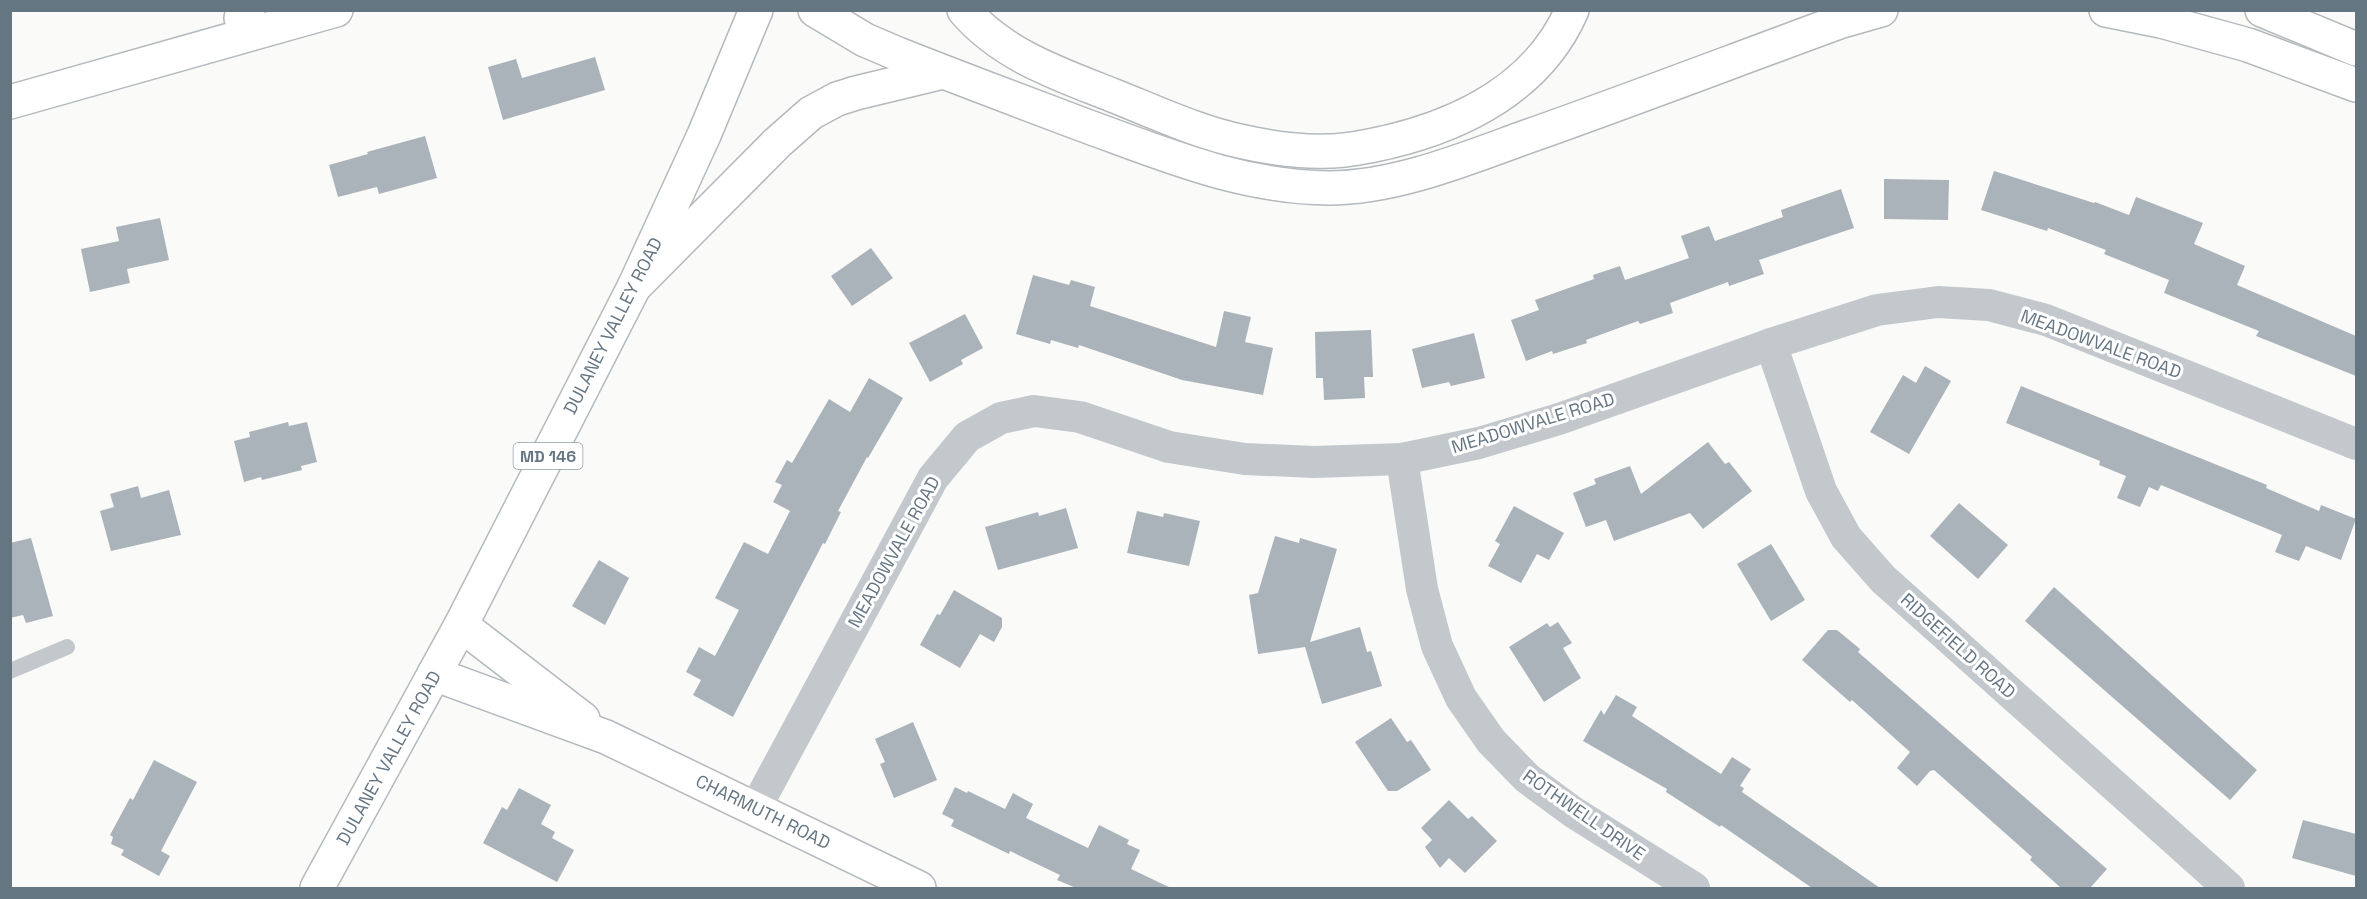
<svg xmlns="http://www.w3.org/2000/svg" width="2367" height="899" viewBox="0 0 2367 899" font-family="'Space Grotesk',sans-serif">
  <rect width="100%" height="100%" fill="#fafaf8"/>
  <g fill="#aab3b9">
    <polygon points="595,57 605,90 503,120 488,67 516,59 522,78"/>
    <polygon points="425,136 437,178 379,194 377,187 338,197 329,165 368,154 367,152"/>
    <polygon points="1994,171 2094,203 2095,202 2129,215 2136,197 2203,223 2194,244 2245,266 2237,285 2356,336 2356,376 2256,336 2259,331 2164,293 2169,280 2104,254 2106,250 2048,228 2047,231 1981,210"/>
    <polygon points="1884,179 1949,180 1948,220 1884,219"/>
    <polygon points="1841,189 1854,228 1759,260 1764,274 1729,286 1728,282 1670,303 1673,313 1640,324 1638,321 1586,340 1587,343 1553,354 1552,351 1526,361 1511,320 1539,310 1535,300 1594,279 1593,275 1620,266 1625,280 1689,258 1681,236 1709,226 1715,241 1783,217 1781,210"/>
    <polygon points="160,218 169,260 127,269 130,283 90,292 81,249 119,241 116,227"/>
    <polygon points="871,248 893,278 852,306 831,276"/>
    <polygon points="1033,275 1069,285 1071,280 1095,287 1090,306 1216,347 1224,311 1251,317 1245,342 1273,348 1263,395 1182,380 1079,345 1078,348 1051,340 1050,344 1016,334"/>
    <polygon points="965,314 983,348 961,360 963,364 930,382 909,343"/>
    <polygon points="1371,330 1373,377 1364,377 1365,398 1324,400 1323,378 1316,378 1315,332"/>
    <polygon points="1474,333 1485,378 1451,386 1449,382 1422,388 1412,349"/>
    <polygon points="1925,366 1951,381 1909,454 1870,432 1903,375 1916,383"/>
    <polygon points="869,378 903,398 868,458 867,457 838,511 841,512 825,544 823,543 733,717 693,695 701,680 686,672 699,647 715,656 739,610 715,598 744,542 768,554 790,511 773,502 782,485 775,482 787,460 792,463 829,399 850,412"/>
    <polygon points="2021,386 2267,485 2266,488 2319,511 2321,505 2356,519 2341,560 2306,546 2299,561 2275,552 2282,535 2161,485 2158,491 2149,487 2140,507 2117,498 2126,476 2099,465 2100,461 2006,423"/>
    <polygon points="288,422 289,426 307,422 317,462 301,466 302,470 262,480 261,477 244,482 234,441 250,437 249,432"/>
    <polygon points="1708,442 1725,464 1729,462 1752,491 1703,529 1690,513 1614,541 1606,520 1586,527 1573,493 1596,484 1594,479 1630,466 1641,494"/>
    <polygon points="138,486 141,498 169,490 181,535 111,551 100,511 114,507 110,494"/>
    <polygon points="1959,503 2008,545 1978,579 1930,536"/>
    <polygon points="1514,506 1564,533 1549,560 1537,554 1521,583 1488,566 1500,544 1495,541"/>
    <polygon points="1066,508 1078,548 998,570 985,527 1038,512 1039,516"/>
    <polygon points="1137,511 1163,517 1164,513 1200,521 1189,566 1127,553"/>
    <polygon points="1275,536 1299,543 1300,538 1337,549 1310,642 1360,627 1367,652 1371,651 1382,686 1322,704 1305,647 1258,654 1249,595 1258,593"/>
    <polygon points="31,538 53,616 26,623 23,615 10,618 10,543"/>
    <polygon points="1771,544 1805,600 1771,621 1737,564"/>
    <polygon points="599,560 629,578 605,625 572,606"/>
    <polygon points="2054,587 2257,770 2230,800 2025,621"/>
    <polygon points="954,590 1002,618 1002,627 994,642 980,634 960,668 920,645 937,614 940,615"/>
    <polygon points="1558,622 1572,643 1563,648 1581,678 1544,702 1509,647 1547,623 1550,627"/>
    <polygon points="1828,630 1837,630 1860,649 1858,652 2107,869 2090,888 2061,888 2030,860 2032,857 1934,770 1930,771 1917,786 1897,768 1910,752 1852,700 1850,702 1802,660"/>
    <polygon points="1616,695 1637,707 1632,716 1721,774 1732,757 1751,769 1740,786 1744,788 1742,792 1880,888 1812,888 1721,825 1720,827 1666,792 1667,789 1583,741 1601,710 1604,715"/>
    <polygon points="1391,718 1407,742 1411,740 1431,770 1397,791 1388,791 1355,742"/>
    <polygon points="913,722 937,780 894,798 880,764 885,762 875,739"/>
    <polygon points="154,760 197,782 161,851 170,856 159,876 121,855 124,850 111,844 113,837 110,835 130,798 133,800"/>
    <polygon points="955,787 967,793 968,791 1005,809 1013,793 1033,804 1026,818 1088,848 1099,825 1129,840 1127,844 1140,850 1131,869 1171,888 1076,888 1057,880 1060,875 1010,851 1009,854 951,826 954,820 942,814"/>
    <polygon points="519,788 551,805 541,824 555,832 552,838 574,850 557,882 483,843 502,807 507,810"/>
    <polygon points="1449,800 1468,819 1472,816 1497,841 1465,873 1449,858 1440,868 1425,847 1432,840 1421,828"/>
    <polygon points="2303,820 2356,834 2356,876 2292,858"/>
  </g>
  <g fill="none" stroke-linecap="round" stroke-linejoin="round">
    <g stroke="#b3babf" stroke-width="36">
      <g id="secondary">
        <polyline points="10,102 336,10"/>
        <polyline points="461,625 583,719"/>
        <polyline points="434,674 606,737 919,888"/>
      </g>
    </g>
    <g stroke="#b5babe" stroke-width="36">
      <polyline id="primary" points="317,888 461,625 634,287 704,135 756,10"/>
    </g>
    <g stroke="#b4b9bd" stroke-width="36">
      <g id="highway">
        <path d="M815,10l50,30 33,14c63,25 127,49 191,73 80,29 153,60 240,61 66,0 136,-29 197,-51 105,-37 209,-77 313,-115l42,-12"/>
        <path d="M964,10c38,45 95,64 148,85 43,17 87,38 132,47 27,6 57,10 85,9 19,0 40,-5 59,-9 76,-18 151,-56 184,-132"/>
        <polyline points="2106,10 2161,21 2248,45 2356,85"/>
        <polyline points="2262,10 2356,49"/>
        <polyline points="241,18 248,10"/>
        <polyline points="634,287 777,143 811,113 837,99 856,93 943,72"/>
      </g>
    </g>
    <polyline stroke="#c3c8cc" stroke-width="16" points="10,671 67,647"/>
    <g stroke="#c3c8cc" stroke-width="32">
      <polyline points="1771,344 1821,491 1846,537 1883,579 2229,888"/>
      <polyline points="1402,459 1422,589 1437,646 1461,698 1491,741 1527,778 1573,812 1694,888"/>
      <polyline points="755,809 933,478 967,437 1001,418 1034,411 1080,417 1169,447 1245,459 1314,462 1402,459 1479,443 1559,419 1771,344 1877,310 1938,302 1989,305 2046,320 2356,444"/>
    </g>
    <use href="#secondary" stroke="#fff" stroke-width="33"/>
    <use href="#primary" stroke="#fff" stroke-width="33"/>
    <use href="#highway" stroke="#fff" stroke-width="33"/>
  </g>
  <g text-anchor="middle" stroke-width="6" stroke-linejoin="round" paint-order="stroke">
    <rect fill="#fff" stroke="#939fa8" stroke-width="1.5" x="513.5" y="443" width="69" height="26" rx="4.5"/>
    <g font-size="16" font-weight="bold" fill="#657683">
      <text x="548" y="462">MD 146</text>
    </g>
    <g font-size="18" fill="#657683" stroke="#fff">
      <text transform="translate(613 326) rotate(-63)" y="6">DULANEY VALLEY ROAD</text>
      <text transform="translate(2101 344) rotate(20)" y="6">MEADOWVALE ROAD</text>
      <text transform="translate(1533 423) rotate(-17)" y="6">MEADOWVALE ROAD</text>
      <text transform="translate(894 552) rotate(-61)" y="6">MEADOWVALE ROAD</text>
      <text transform="translate(1958 646) rotate(42)" y="6">RIDGEFIELD ROAD</text>
      <text transform="translate(389 758) rotate(-61)" y="6">DULANEY VALLEY ROAD</text>
      <text transform="translate(763 812) rotate(26)" y="6">CHARMUTH ROAD</text>
      <text transform="translate(1584 815) rotate(35)" y="6">ROTHWELL DRIVE</text>
    </g>
  </g>
  <rect width="2367" height="899" fill="none" stroke="#657683" stroke-width="24"/>
</svg>
